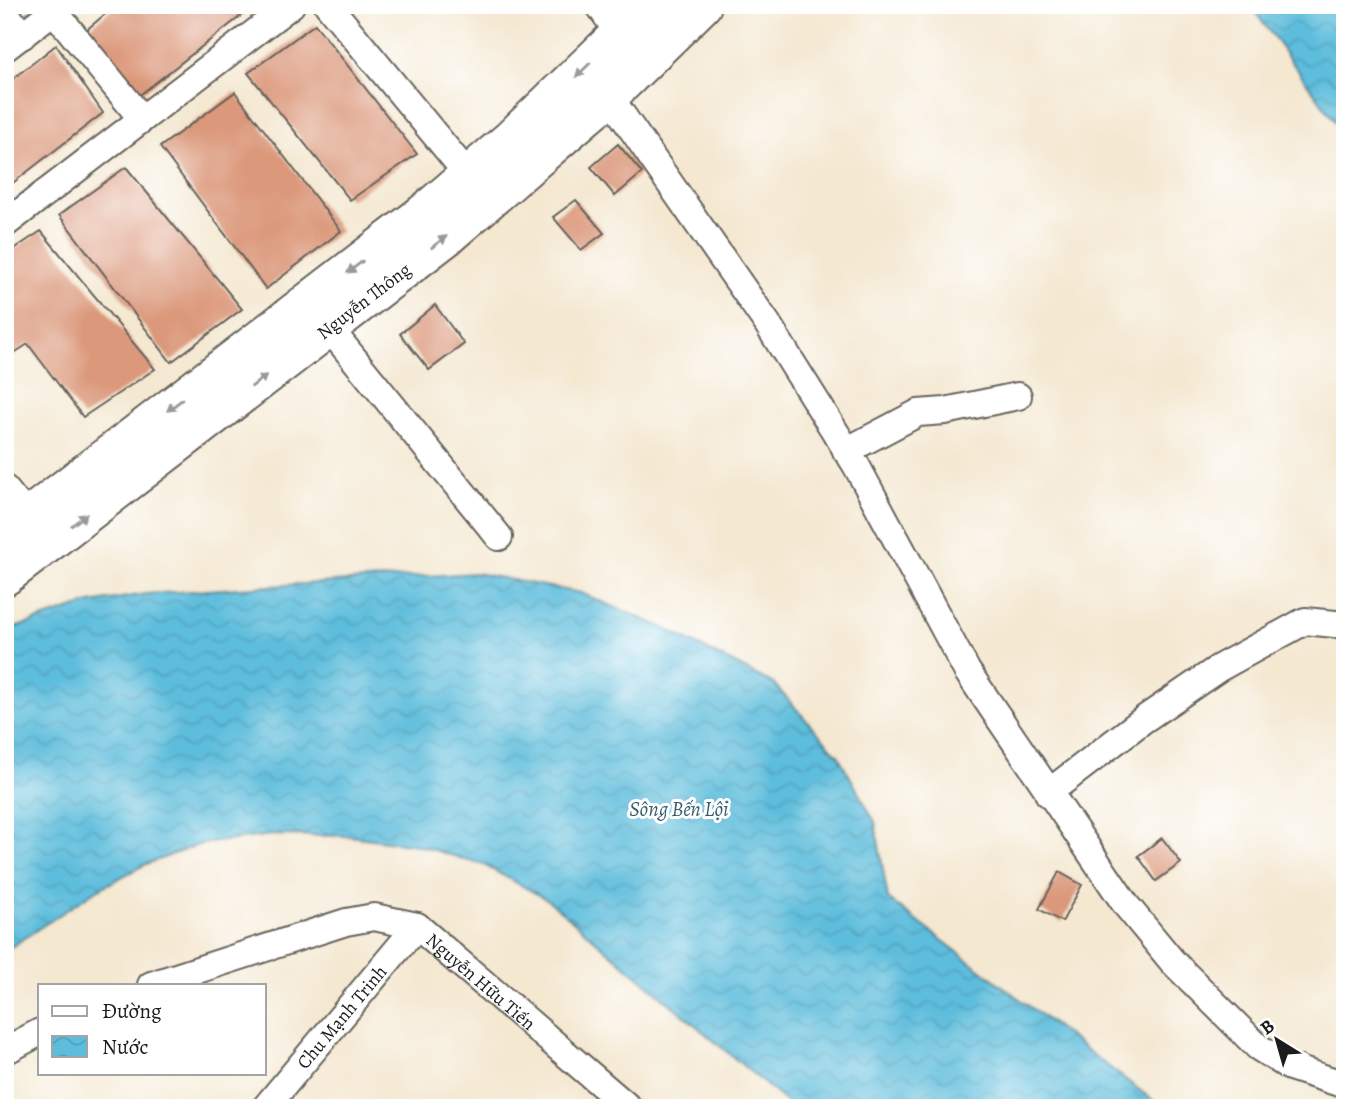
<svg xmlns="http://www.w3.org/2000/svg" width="1350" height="1113" viewBox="0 0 1350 1113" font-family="Alegreya,serif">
  <defs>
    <pattern id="water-waves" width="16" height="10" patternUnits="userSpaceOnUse" patternTransform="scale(1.75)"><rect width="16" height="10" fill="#5dbddc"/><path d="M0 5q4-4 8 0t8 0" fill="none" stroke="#50a2bc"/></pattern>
  </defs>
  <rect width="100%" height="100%" fill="#fff"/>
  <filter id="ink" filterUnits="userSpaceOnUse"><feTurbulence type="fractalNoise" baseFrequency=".0143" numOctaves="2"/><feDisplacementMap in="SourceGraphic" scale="14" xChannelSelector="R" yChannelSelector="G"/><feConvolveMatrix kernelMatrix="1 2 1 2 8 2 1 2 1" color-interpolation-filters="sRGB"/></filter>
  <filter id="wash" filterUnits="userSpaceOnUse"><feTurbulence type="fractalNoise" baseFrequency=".00686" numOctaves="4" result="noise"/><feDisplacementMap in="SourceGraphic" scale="28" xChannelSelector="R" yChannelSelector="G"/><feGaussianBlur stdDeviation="1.57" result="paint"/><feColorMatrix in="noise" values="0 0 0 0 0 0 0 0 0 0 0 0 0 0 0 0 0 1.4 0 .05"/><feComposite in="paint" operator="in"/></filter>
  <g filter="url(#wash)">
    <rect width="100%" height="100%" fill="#f4e8d1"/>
    <g fill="url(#water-waves)" stroke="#3c6c7c" stroke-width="2">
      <polygon points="1250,5 1345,5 1345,135"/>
      <polygon points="476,573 581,593 662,627 774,684 838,755 875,822 888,899 1163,1108 793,1108 548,900 484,865 417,845 349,836 271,835 201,844 144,865 95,891 5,951 5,631 90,603 146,594"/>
    </g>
    <g id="blocks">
      <g fill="#db987a">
        <polygon points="116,5 255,5 132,101 84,32"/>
        <polygon points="315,24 417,154 350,200 248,73"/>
        <polygon points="56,45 103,113 5,189 5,85"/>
        <polygon points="235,92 341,231 266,289 160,147"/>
        <polygon points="618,144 642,173 615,196 591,167"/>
        <polygon points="126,167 242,309 171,362 59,215"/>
        <polygon points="576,200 604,233 581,250 553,217"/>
        <polygon points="41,231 155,369 83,417 28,344 8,357 5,354 5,255"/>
        <polygon points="435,305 464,344 429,370 400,334"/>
        <polygon points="1162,838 1181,863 1156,881 1138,856"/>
        <polygon points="1059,872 1082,885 1062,922 1039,909"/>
      </g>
    </g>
  </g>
  <g filter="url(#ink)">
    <use href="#blocks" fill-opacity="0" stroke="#68635b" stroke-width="2"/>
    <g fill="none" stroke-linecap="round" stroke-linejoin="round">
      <g stroke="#68635b" stroke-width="30">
        <g id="street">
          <polyline points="328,5 469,176"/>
          <polyline points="599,5 628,47"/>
          <polyline points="54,11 142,119"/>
          <polyline points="5,12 22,36"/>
          <polyline points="5,48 61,5"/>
          <polyline points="609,96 767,323 856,465 967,671 1126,905 1172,961 1258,1047 1290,1067 1345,1085"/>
          <polyline points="5,224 291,5"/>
          <polyline points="329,328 499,537"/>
          <polyline points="846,451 918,413 945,411 1018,396"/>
          <polyline points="5,489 37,528"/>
          <polyline points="1048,793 1143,720 1219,668 1305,621 1345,625"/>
          <path id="s1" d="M151,985l195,-63 28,-5 43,9 212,182"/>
          <polyline points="5,1051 40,1032"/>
          <path id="s2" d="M265,1108l152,-182"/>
        </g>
      </g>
      <g stroke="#68635b" stroke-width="42">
        <g id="primary">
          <polyline points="5,535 423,214 510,140 650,5"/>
          <path id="s3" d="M5,576l441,-339 163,-141 93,-91"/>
        </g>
      </g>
      <use href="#street" stroke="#fff" stroke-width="26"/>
      <use href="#primary" stroke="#fff" stroke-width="38"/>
    </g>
    <defs><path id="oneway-solid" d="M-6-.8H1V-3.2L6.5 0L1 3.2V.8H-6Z" transform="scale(1.75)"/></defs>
    <g fill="#999">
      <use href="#oneway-solid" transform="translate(583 70) rotate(136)"/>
      <use href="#oneway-solid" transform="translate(439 242) rotate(-38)"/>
      <use href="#oneway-solid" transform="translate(355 267) rotate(143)"/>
      <use href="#oneway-solid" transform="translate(259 381) rotate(-38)"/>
      <use href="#oneway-solid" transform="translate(175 405) rotate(143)"/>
      <use href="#oneway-solid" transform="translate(79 520) rotate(-38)"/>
    </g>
  </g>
  <g text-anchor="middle" stroke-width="6" stroke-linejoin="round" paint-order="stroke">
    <g font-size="19" fill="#1c1c1c" stroke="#fff">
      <text dy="7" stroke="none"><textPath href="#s3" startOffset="452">Nguyễn Thông</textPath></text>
      <text dy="7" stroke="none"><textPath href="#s1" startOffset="362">Nguyễn Hữu Tiến</textPath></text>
      <text dy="7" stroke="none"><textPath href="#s2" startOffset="119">Chu Mạnh Trinh</textPath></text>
    </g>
    <g font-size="21" font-style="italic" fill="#365c69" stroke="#fff">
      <text x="679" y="816">Sông Bến Lội</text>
    </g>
  </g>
  <rect width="1350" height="1113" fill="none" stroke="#fff" stroke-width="28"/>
  <rect x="38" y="984" width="228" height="91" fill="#ffffff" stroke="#a4a4a4" stroke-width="2"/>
  <rect x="52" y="1006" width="35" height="10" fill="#ffffff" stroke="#a4a4a4" stroke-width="2"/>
  <text x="102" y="1018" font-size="21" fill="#1c1c1c">Đường</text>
  <rect x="52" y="1036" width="35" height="21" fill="url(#water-waves)" stroke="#a4a4a4" stroke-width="2"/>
  <text x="102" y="1054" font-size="21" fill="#1c1c1c">Nước</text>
  <g transform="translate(1277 1040) rotate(323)" stroke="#ffffff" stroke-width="5" paint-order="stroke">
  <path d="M0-5L12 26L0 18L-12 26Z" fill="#1c1c1c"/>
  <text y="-10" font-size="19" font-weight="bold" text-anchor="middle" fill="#1c1c1c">B</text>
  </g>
</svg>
